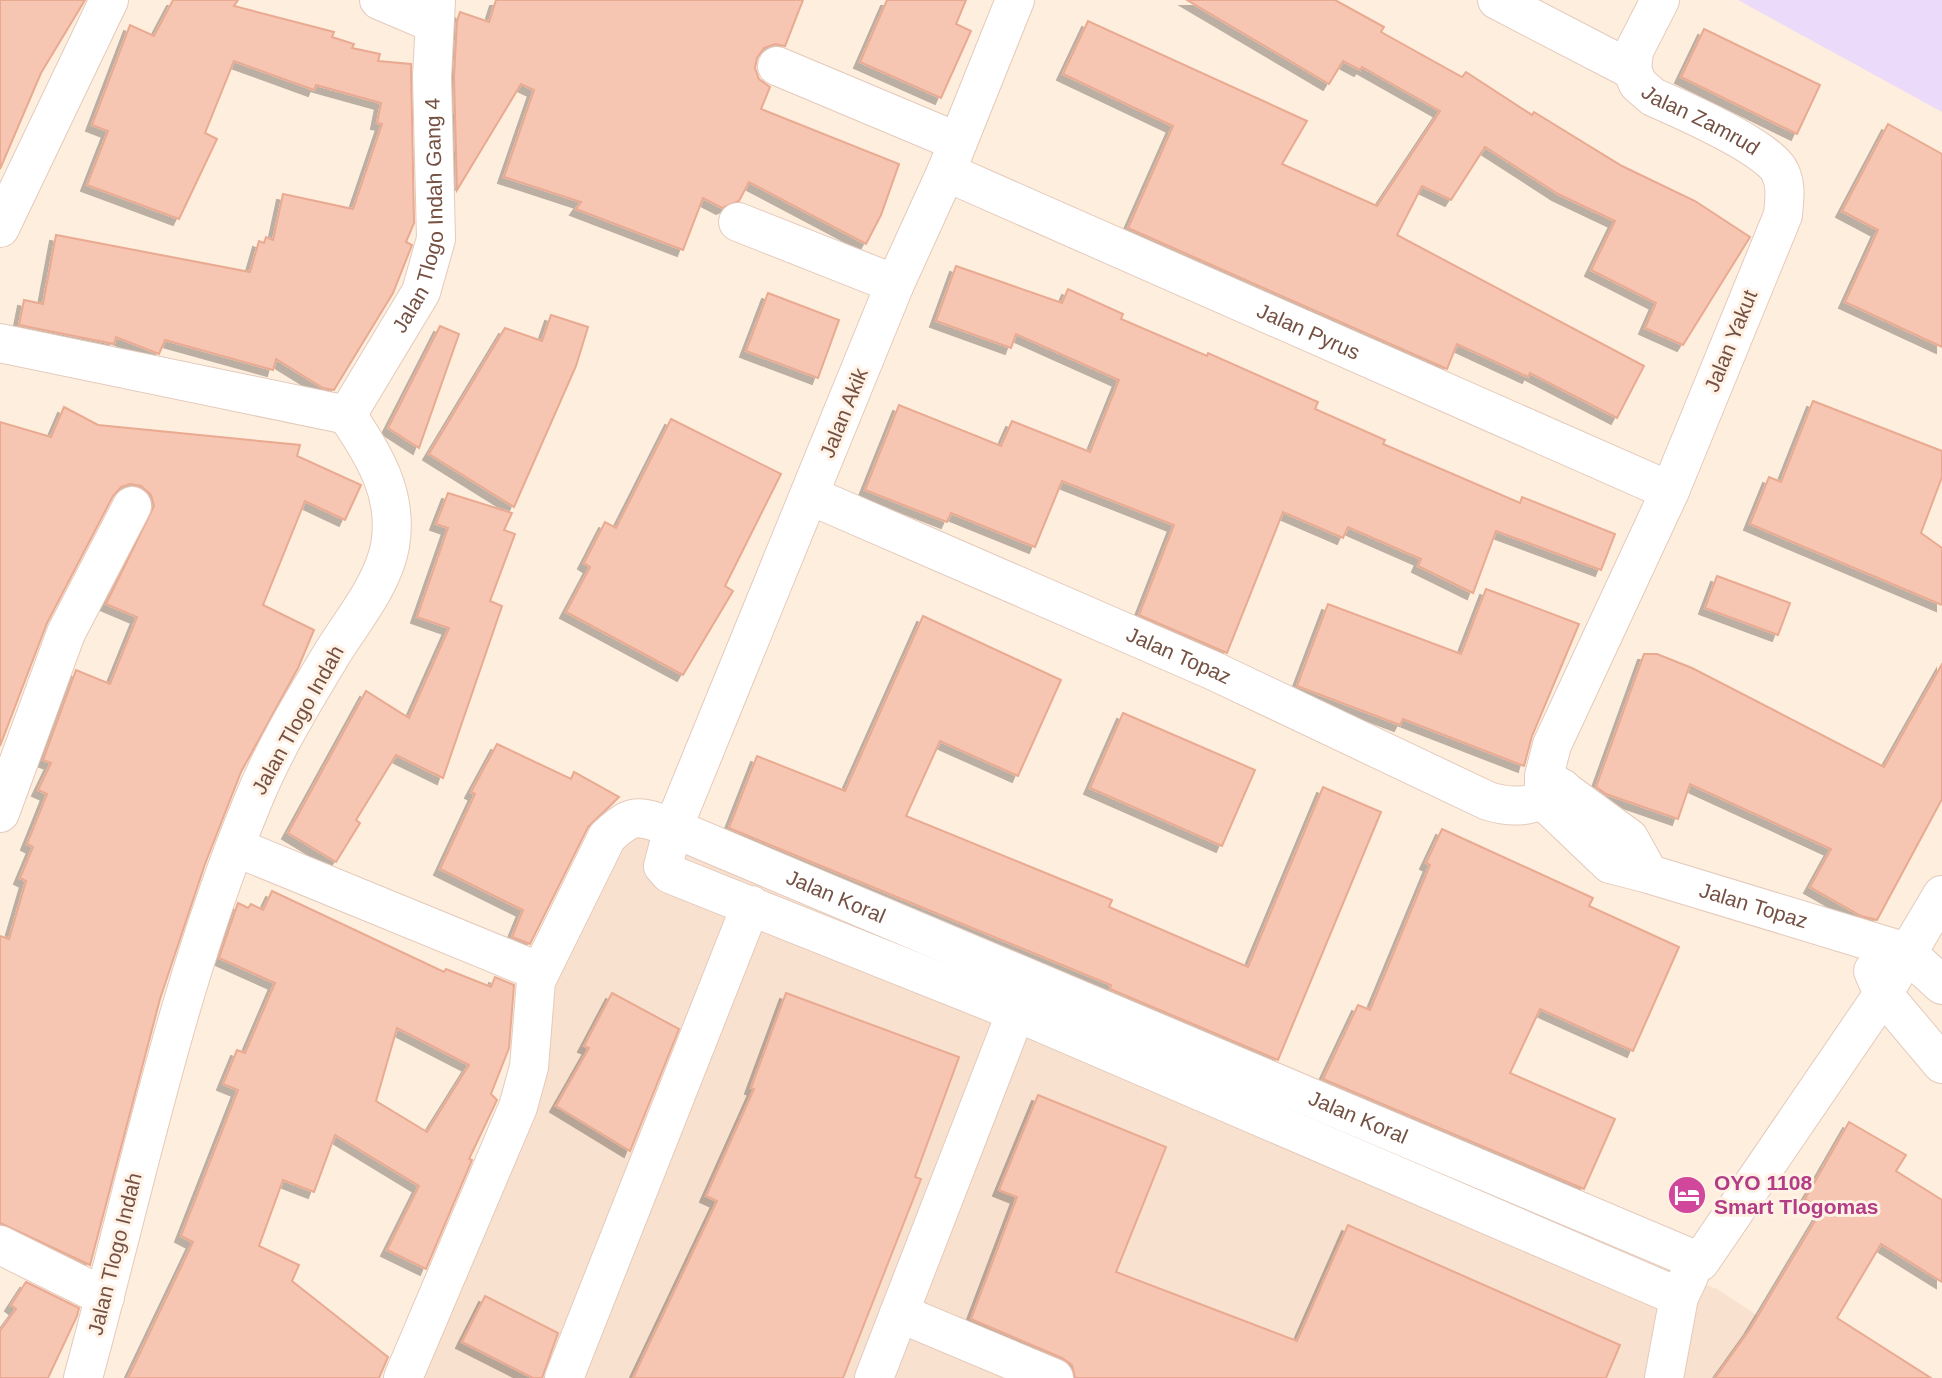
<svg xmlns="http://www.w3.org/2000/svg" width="1942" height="1378" viewBox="0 0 1942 1378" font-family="Arial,sans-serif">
  <defs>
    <filter id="shadow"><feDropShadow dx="-6" dy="6" stdDeviation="0" flood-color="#0004"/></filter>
  </defs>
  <rect width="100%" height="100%" fill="#feeedd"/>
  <polygon fill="#f8e1ce" points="654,835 1652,1266 1717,1289 1853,1378 412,1378 554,976 625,840"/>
  <polygon fill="#ebdafa" points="1738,0 1942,0 1942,112"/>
  <g fill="#f6c6b2" stroke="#eaaa91" stroke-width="2" fill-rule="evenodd" filter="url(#shadow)">
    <polygon points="0,0 85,0 41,73 0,169"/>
    <polygon points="173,0 238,0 234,6 334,32 332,37 354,44 352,48 380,54 378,61 411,64 414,223 406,242 412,245 393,293 334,390 323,388 276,359 273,370 165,340 159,354 116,337 114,344 19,325 24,300 43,304 56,235 250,272 259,241 264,243 266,237 273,240 283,194 353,209 382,124 377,123 381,103 316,85 314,90 234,61 205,133 217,139 179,219 87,185 108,131 92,125 130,25 154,36"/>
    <polygon points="496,0 803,0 785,46 775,44 764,48 757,58 755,68 759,79 770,87 761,109 899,164 881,215 866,244 749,182 739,201 722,208 703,198 683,250 576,209 581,202 504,177 534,90 521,84 457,190 454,77 457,21 460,12 489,22"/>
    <polygon points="887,0 966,0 956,24 971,31 941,98 860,62"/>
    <polygon points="1187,0 1335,0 1384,27 1381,32 1462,77 1466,72 1532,115 1534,112 1622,166 1695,201 1750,237 1683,345 1645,328 1656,303 1591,270 1615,221 1558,194 1485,147 1451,200 1422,186 1397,235 1644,366 1617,418 1530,373 1528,377 1457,344 1447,369 1128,228 1173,126 1063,74 1088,21 1307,121 1282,164 1377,206 1440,111 1362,67 1360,70 1343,61 1329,84"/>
    <polygon points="1704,29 1820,85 1797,134 1681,77"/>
    <polygon points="1888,124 1942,154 1942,347 1845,302 1878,230 1842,211"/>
    <polygon points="956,266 1062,303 1068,289 1123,314 1121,319 1207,356 1208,353 1318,402 1315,409 1385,440 1383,444 1520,503 1522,497 1615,534 1601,570 1496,531 1473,593 1418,566 1421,559 1348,527 1343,538 1283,512 1227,653 1139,615 1174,525 1062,481 1035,547 951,513 947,522 865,490 899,405 1001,446 1012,421 1090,452 1119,380 1016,334 1011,348 936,321"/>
    <polygon points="768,293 839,320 818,378 746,351"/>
    <polygon points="551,315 588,327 576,366 514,507 429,454 505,328 542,341"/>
    <polygon points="440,326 459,334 419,448 388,428"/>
    <polygon points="1813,401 1942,451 1942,477 1921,533 1942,548 1942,605 1750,524 1769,477 1781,482"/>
    <polygon points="64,407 98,425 300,445 297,456 361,485 345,520 305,501 263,605 314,630 298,668 241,772 205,864 160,999 90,1265 0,1223 0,936 9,939 26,881 20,878 33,847 27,844 47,794 38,790 51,763 43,760 76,670 110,684 137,617 106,604 154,506 151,495 141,486 130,484 121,487 113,496 47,623 0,746 0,422 51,437"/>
    <polygon points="671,419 781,474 725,586 733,591 683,675 566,612 590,567 584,563 605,522 616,528"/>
    <polygon points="448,493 512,513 504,530 515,534 490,601 502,606 443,778 396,755 356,820 360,823 336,862 288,833 366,691 409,718 449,628 417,617 448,528 436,524"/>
    <polygon points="1717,576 1790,603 1778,635 1705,608"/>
    <polygon points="1486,589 1579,624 1532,736 1524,766 1403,719 1400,725 1297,686 1328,604 1461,654"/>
    <polygon points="923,616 1061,680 1018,776 940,741 906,816 1112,900 1109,907 1248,967 1323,787 1381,812 1278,1060 1110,989 1111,985 729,828 757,756 845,791"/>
    <polygon points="1644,654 1657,654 1692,668 1884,767 1942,664 1942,799 1877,920 1861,916 1810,887 1831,849 1690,784 1678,819 1606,794 1596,787"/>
    <polygon points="1123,713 1255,770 1222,846 1090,788"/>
    <polygon points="497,744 571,779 574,772 619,797 588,827 530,944 512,937 523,910 440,869 475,794 471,792"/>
    <polygon points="1442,829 1593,898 1589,906 1679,947 1633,1051 1540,1009 1510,1073 1615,1119 1584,1189 1323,1079 1358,1005 1370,1010 1430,865 1426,863"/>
    <path d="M272,891l172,81 2,-3 45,18 4,-10 19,8 -5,63 -18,46 6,6 -28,59 3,1 -46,109 -39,-19 32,-64 -84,-51 -21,57 -31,-12 -24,66 40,19 -7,16 96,76 -9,21h-251l65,-136 -12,-6 57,-146 -15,-6 14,-34 8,3 30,-70 -56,-25 19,-55 10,5 3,-4 12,6zM397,1028l72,37 -42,67 -51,-31z"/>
    <polygon points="612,993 679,1029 630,1151 556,1106 589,1048 584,1046"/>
    <polygon points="786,993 959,1057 915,1177 921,1179 843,1378 633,1378 717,1201 706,1196 754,1089 751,1088"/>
    <polygon points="1038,1095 1166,1147 1116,1272 1297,1341 1348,1225 1620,1345 1606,1378 1075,1378 1072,1365 1062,1358 971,1319 1017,1197 999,1190"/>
    <polygon points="1849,1122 1906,1155 1896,1171 1942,1200 1942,1282 1881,1244 1837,1318 1931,1378 1715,1378 1750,1329 1822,1209 1805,1199"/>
    <polygon points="26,1282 79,1308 77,1316 48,1378 0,1378 0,1331 16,1309 11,1305"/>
    <polygon points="485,1296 558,1333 542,1378 533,1378 462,1342"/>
  </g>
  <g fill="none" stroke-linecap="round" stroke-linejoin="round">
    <g stroke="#e4cabc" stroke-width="40">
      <g id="minor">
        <polyline points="379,0 433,23"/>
        <polyline points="1015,0 946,172 895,284 673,828 663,866 670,874 1016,1012 1679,1297"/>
        <path id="s1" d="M1497,0l135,70 6,14 15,13c27,12 117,51 127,75 7,14 4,29 3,43l-113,276 -118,254 -8,31v25l66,63 39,10 257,78 36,33"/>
        <polyline points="777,66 958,142"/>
        <polyline points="1632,70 1634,51 1660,0"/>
        <path id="s2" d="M946,172l724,319"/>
        <polyline points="738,222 895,284"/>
        <polyline points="0,228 109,0"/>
        <path id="s3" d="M347,415l74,-123 15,-53 -4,-162 4,-77"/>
        <path id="s4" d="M811,496l403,175 274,130c29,9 50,5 74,-13"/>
        <polyline points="1551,781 1629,838 1649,874"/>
        <polyline points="0,813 66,633 132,506"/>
        <polyline points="235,847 540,972"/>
        <polyline points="1873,971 1883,994 1942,1064"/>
        <polyline points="0,1245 105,1297"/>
        <polyline points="899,1313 1054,1378"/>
        <path id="s5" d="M403,1378l115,-271 11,-40 7,-86 71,-144c27,-26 33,-21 66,-9l1027,434 183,-268 59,-99"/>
        <polyline points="564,1378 751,905"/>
        <polyline points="874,1378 1016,1012"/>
        <polyline points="1664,1378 1679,1297 1689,1276"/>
      </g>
    </g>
    <g stroke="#e4cabc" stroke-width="40">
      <path id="tertiary" d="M0,343l347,72c27,41 52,79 43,131 -7,38 -37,74 -57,106 -29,48 -59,97 -80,149 -77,185 -117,384 -170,577"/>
    </g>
    <use href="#minor" stroke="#fff" stroke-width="38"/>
    <use href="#tertiary" stroke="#fff" stroke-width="38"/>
  </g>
  <defs>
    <g id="hotel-disc" transform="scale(2.0125)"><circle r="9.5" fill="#d1479c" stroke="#fff2e5"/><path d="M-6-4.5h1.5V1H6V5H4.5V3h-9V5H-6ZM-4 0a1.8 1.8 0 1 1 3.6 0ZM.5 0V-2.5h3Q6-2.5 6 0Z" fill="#fff"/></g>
  </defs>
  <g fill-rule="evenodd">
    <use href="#hotel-disc" x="1687" y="1195"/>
  </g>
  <g text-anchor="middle" stroke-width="6" stroke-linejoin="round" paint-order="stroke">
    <g font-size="21" fill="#755144" stroke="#fff2e5">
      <text dy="7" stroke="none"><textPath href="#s1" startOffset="240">Jalan Zamrud</textPath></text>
      <text dy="7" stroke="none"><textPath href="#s3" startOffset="219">Jalan Tlogo Indah Gang 4</textPath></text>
      <text dy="7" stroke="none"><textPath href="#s2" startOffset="396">Jalan Pyrus</textPath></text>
      <text transform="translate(1731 341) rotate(-68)" y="7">Jalan Yakut</text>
      <text transform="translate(844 413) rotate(-68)" y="7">Jalan Akik</text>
      <text dy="7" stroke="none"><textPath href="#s4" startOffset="401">Jalan Topaz</textPath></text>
      <text transform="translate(298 720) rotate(-61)" y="7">Jalan Tlogo Indah</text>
      <text dy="7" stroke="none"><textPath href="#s5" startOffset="833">Jalan Koral</textPath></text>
      <text dy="7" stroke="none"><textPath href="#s1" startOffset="1256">Jalan Topaz</textPath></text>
      <text dy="7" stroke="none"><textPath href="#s5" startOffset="1400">Jalan Koral</textPath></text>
      <text transform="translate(115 1254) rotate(-76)" y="7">Jalan Tlogo Indah</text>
    </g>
    <g font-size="21" font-weight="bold" fill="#b23c85" stroke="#fff2e5" text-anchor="start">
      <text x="1714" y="1190">OYO 1108<tspan x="1714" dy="24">Smart Tlogomas</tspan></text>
    </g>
  </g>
</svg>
